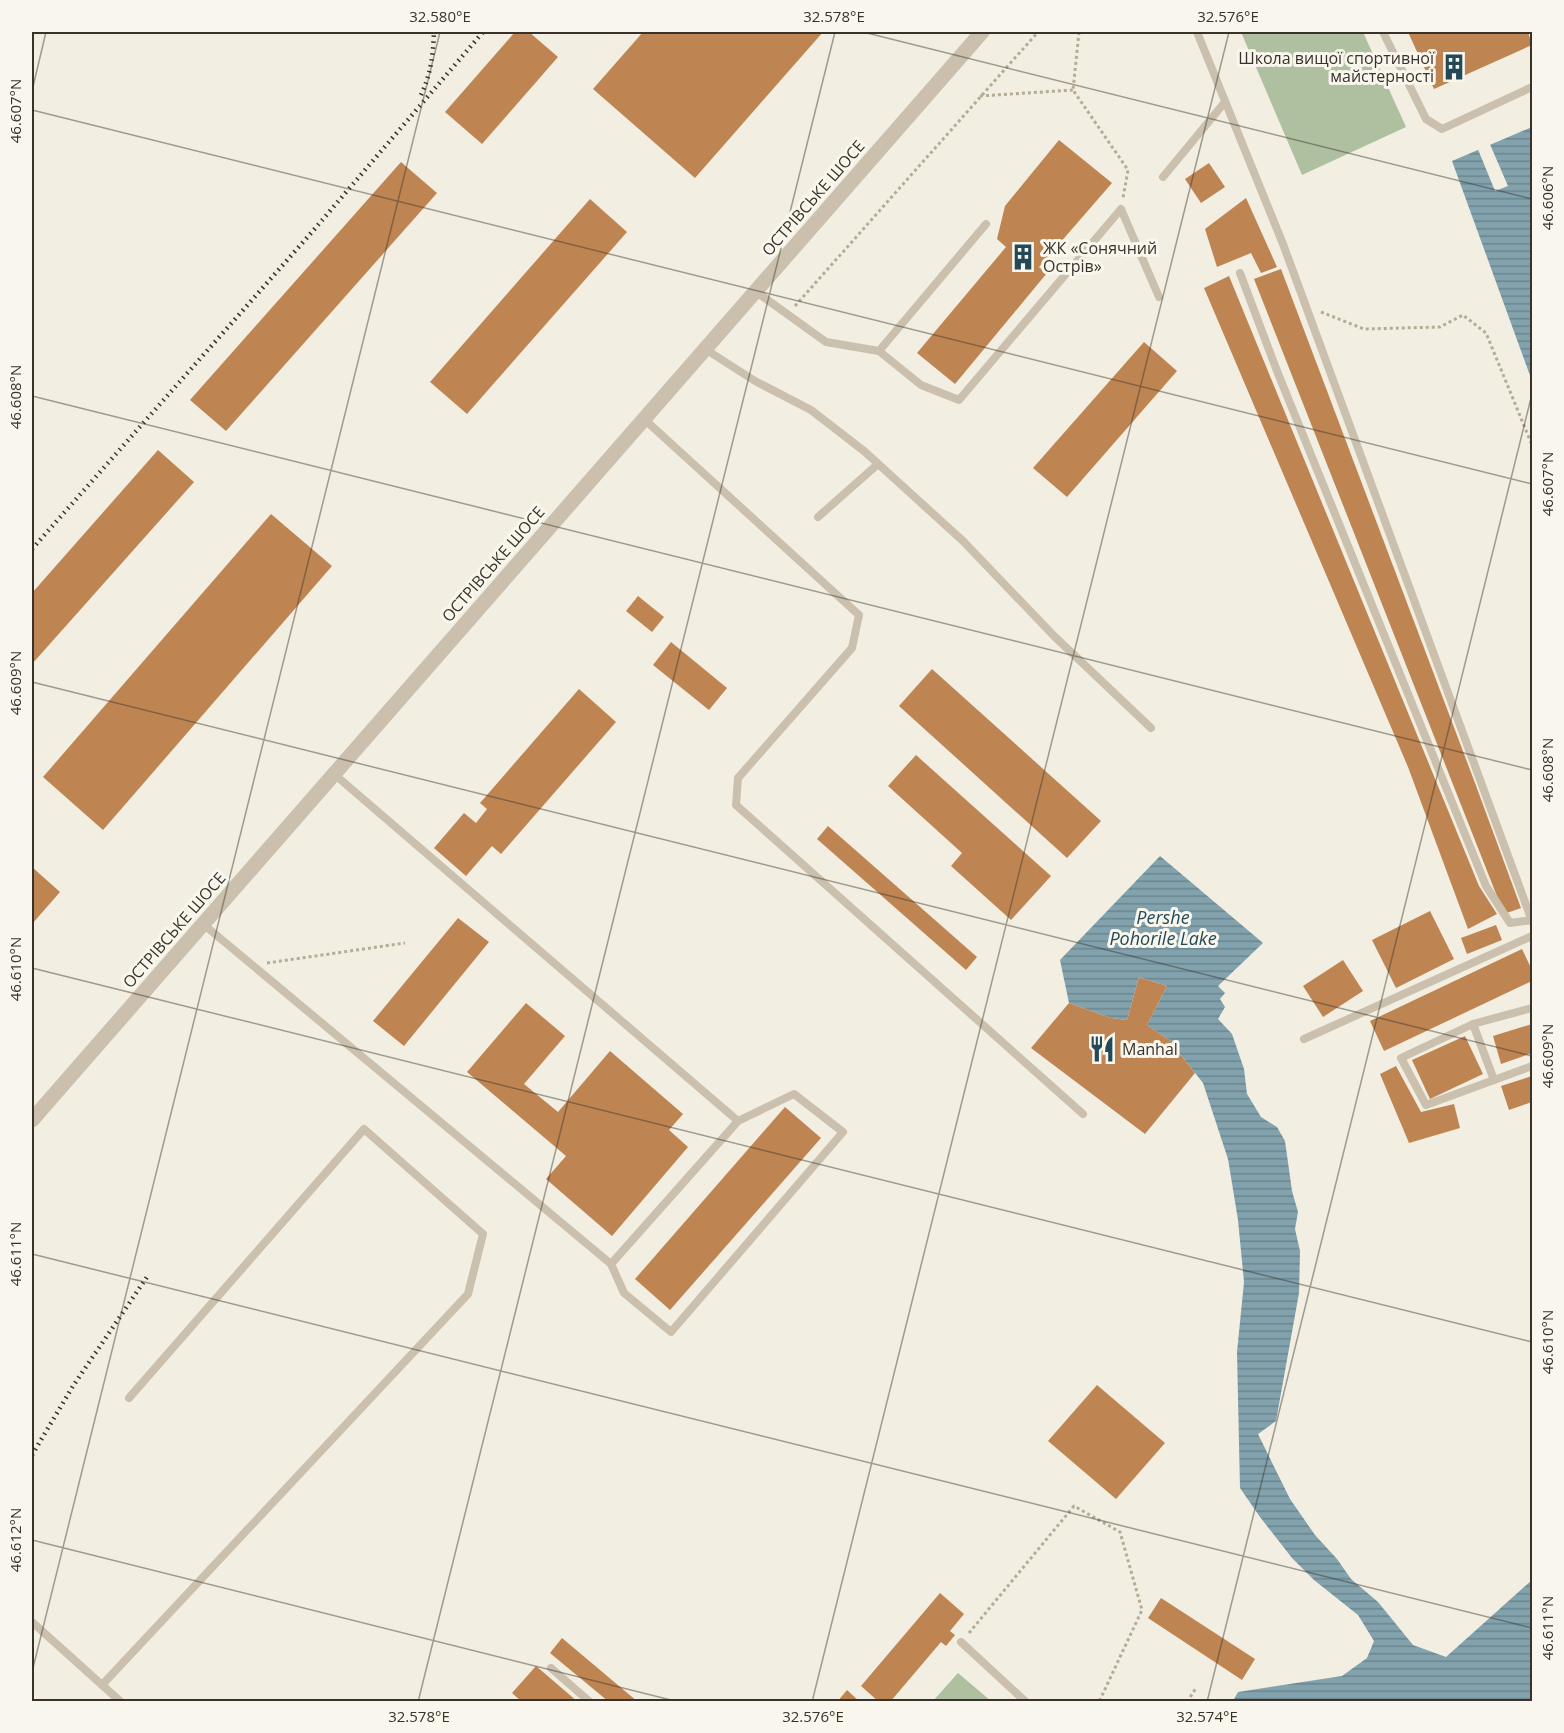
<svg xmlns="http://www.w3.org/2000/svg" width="1564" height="1733" viewBox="0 0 1564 1733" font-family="'Open Sans',sans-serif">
  <defs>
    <pattern id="water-rules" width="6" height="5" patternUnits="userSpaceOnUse" patternTransform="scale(1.5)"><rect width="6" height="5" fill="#82a2ad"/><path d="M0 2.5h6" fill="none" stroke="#6b858d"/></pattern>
  </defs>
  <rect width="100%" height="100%" fill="#f2eee1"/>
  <g fill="#afc0a1">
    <polygon points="1241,32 1363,32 1406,127 1302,175"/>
    <polygon points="958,1673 991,1701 933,1701"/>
  </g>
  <g fill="url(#water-rules)">
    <polygon points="1532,127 1532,381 1452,161"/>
    <polygon points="1160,856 1263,943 1218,986 1225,993 1220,999 1225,1007 1218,1019 1232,1034 1244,1069 1247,1094 1261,1117 1277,1127 1285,1141 1292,1191 1298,1212 1295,1229 1300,1251 1299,1293 1276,1421 1258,1434 1290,1499 1315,1535 1337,1559 1351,1579 1378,1602 1413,1645 1446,1657 1532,1580 1532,1701 1233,1701 1238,1692 1342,1676 1367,1658 1374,1641 1358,1615 1314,1580 1292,1558 1260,1517 1240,1488 1237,1352 1244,1282 1238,1220 1228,1159 1203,1083 1169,1040 1147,1025 1167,986 1139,977 1127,1020 1111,1018 1069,1003 1060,960"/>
  </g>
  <polygon fill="#f2eee1" points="1489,142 1508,186 1495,191 1477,147"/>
  <g fill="#be8553">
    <polygon points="515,32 529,32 558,57 482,144 445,112"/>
    <polygon points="643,32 823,32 695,178 593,89"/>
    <polygon points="1408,32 1528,32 1532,45 1434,89"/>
    <polygon points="1059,140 1112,183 1039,267 1047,273 955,384 917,353 1006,247 997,239 1005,206"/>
    <polygon points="401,162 437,193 226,431 190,400"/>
    <polygon points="1209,163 1225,187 1201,203 1185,179"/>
    <polygon points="1246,198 1277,267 1261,273 1251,253 1217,267 1205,229"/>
    <polygon points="590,199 627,232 467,414 430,382"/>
    <polygon points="1281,269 1475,783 1521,908 1504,914 1254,279"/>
    <polygon points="1229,276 1479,886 1497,914 1468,929 1408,767 1204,288"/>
    <polygon points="1144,342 1177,371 1067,497 1033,468"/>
    <polygon points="158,450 194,482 32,664 32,593"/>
    <polygon points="271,514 332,566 103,830 43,777"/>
    <polygon points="638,596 664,617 652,632 626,611"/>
    <polygon points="671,642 727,688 709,710 653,665"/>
    <polygon points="932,669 1101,821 1067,858 899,706"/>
    <polygon points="579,689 616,722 501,854 492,846 466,876 434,848 464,813 476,823 487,809 480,803"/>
    <polygon points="916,755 1051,876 1011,920 951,866 962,853 888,786"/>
    <polygon points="828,826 977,957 966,970 817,839"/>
    <polygon points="32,867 60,892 32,924"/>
    <polygon points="1430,911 1454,959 1396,988 1372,940"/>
    <polygon points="458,918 489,942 404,1046 373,1021"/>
    <polygon points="1496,925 1502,940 1467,954 1461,938"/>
    <polygon points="1522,949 1532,970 1532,981 1384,1051 1370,1021"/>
    <polygon points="1343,960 1363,991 1323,1017 1303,986"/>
    <polygon points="1139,977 1167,986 1147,1025 1169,1040 1195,1073 1145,1134 1031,1048 1069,1003 1111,1018 1127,1020"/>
    <polygon points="526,1003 565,1036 524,1084 558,1112 610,1051 683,1114 669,1130 688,1147 612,1236 546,1179 566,1156 467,1072"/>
    <polygon points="1532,1024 1532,1053 1501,1064 1493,1036"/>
    <polygon points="1465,1036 1483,1074 1430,1099 1412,1060"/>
    <polygon points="1396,1066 1421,1112 1454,1104 1460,1128 1409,1143 1380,1074"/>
    <polygon points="1532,1076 1532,1102 1509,1110 1501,1086"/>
    <polygon points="785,1107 821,1138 670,1310 635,1279"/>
    <polygon points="1097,1385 1165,1443 1116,1499 1048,1441"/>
    <polygon points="940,1593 964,1614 950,1631 955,1635 946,1646 941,1642 890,1702 879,1702 861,1686"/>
    <polygon points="1161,1598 1255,1659 1242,1680 1148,1618"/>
    <polygon points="562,1638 638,1702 609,1702 550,1653"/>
    <polygon points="536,1666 578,1702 522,1702 512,1693"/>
    <polygon points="847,1690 860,1702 837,1702"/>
  </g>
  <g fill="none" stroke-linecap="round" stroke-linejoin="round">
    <g stroke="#b5ab97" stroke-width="3" stroke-dasharray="3 3" stroke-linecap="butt">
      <polyline points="1079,32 1073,90 1128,170 1123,198"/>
      <polyline points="980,96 1073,90"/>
      <polyline points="795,306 1038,32"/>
      <polyline points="1321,312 1364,329 1440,327 1463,315 1486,333 1532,445"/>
      <polyline points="267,963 405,943"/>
      <polyline points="969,1633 1074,1506 1120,1532 1142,1610 1099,1702"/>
      <polyline points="1187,1702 1196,1688"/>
    </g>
    <g stroke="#cac0ad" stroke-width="8">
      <polyline points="1197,32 1283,244 1532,921"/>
      <polyline points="1383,32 1426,119 1442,129 1532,87"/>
      <polyline points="1163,177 1225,102"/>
      <polyline points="1240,273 1277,371 1486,886 1510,923 1532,920"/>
      <polyline points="755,291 826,342 879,351 921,385 959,400 1121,209 1159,297"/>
      <polyline points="705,349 755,381 811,410 864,451 963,541 1054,636 1151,728"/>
      <polyline points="879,351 986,224"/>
      <polyline points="644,419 859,615 852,648 738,778 736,805 1083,1114"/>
      <polyline points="818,517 878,464"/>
      <polyline points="203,924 611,1264 738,1121 334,774"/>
      <polyline points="1473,1024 1401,1058 1426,1105 1532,1066"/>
      <polyline points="1304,1039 1532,936"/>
      <polyline points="1494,1080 1473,1024 1532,1008"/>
      <polyline points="611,1264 624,1293 671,1332 843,1132 794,1094 738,1121"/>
      <polyline points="32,1622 121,1702"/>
      <polyline points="961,1642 1026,1702"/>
      <polyline points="551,1668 590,1702"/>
      <polyline points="102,1685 468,1294 483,1234 364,1129 129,1398"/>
    </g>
    <polyline stroke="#cac0ad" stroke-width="15" points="32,1120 982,32"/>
    <g stroke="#39322b" stroke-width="4.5" stroke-dasharray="1.5 4.5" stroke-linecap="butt">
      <path d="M421,95c10,-21 12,-40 13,-63"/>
      <polyline points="32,549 312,232 483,32"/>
      <polyline points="32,1455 73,1386 149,1274"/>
    </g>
  </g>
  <path fill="none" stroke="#39322b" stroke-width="1.5" stroke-opacity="0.45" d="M863,32l669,167M32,91l14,-59M32,110l1500,374M32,396l1500,374M32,682l1500,374M32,968l1500,374M32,1254l1500,374M32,1540l647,162M32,1672l408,-1640M418,1702l417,-1670M812,1702l417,-1670M1207,1702l325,-1308"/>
  <defs>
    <g id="building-bare" transform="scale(2.07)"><path d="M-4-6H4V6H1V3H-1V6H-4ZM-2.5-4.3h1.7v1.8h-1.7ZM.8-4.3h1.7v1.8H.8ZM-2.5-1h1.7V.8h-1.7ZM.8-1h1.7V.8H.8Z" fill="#234958" stroke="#f9f7ed" stroke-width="2.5" paint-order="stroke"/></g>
    <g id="restaurant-bare" transform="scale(2.07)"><path d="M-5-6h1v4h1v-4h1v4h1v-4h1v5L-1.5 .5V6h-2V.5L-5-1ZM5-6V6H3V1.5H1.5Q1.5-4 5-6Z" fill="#234958" stroke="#f9f7ed" stroke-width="2.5" paint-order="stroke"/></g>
  </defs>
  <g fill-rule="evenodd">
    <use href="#building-bare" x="1454" y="67"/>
    <use href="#building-bare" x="1023" y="257"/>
    <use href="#restaurant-bare" x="1102" y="1049"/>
  </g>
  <g text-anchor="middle" stroke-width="6" stroke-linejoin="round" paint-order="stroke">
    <g font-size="16" fill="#39322b" stroke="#f9f7ed" text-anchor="start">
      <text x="1434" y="64" text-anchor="end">Школа вищої спортивної<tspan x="1434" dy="18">майстерності</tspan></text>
      <text x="1043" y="254">ЖК «Сонячний<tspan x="1043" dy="18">Острів»</tspan></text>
      <text x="1122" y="1055">Manhal</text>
    </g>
    <g font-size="16" fill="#39322b" stroke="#f9f7ed">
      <text transform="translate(813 198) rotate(-49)" y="6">ОСТРІВСЬКЕ ШОСЕ</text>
      <text transform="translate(493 564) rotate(-49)" y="6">ОСТРІВСЬКЕ ШОСЕ</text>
      <text transform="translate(174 930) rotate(-49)" y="6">ОСТРІВСЬКЕ ШОСЕ</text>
    </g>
    <g font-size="18" font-style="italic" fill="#234958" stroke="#f9f7ed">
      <text x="1163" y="924">Pershe<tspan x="1163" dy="21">Pohorile Lake</tspan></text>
    </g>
  </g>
  <rect width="1564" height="1733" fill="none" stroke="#f9f7ed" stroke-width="66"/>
  <rect x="33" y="33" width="1498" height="1667" fill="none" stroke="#39322b" stroke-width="2"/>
  <g font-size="15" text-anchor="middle" fill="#39322b">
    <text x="440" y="22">32.580°E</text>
    <text x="834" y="22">32.578°E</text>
    <text x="1228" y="22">32.576°E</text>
    <text transform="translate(16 111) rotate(-90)" y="5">46.607°N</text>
    <text transform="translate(1548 198) rotate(-90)" y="5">46.606°N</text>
    <text transform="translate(16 397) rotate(-90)" y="5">46.608°N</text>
    <text transform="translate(1548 484) rotate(-90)" y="5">46.607°N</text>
    <text transform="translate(16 683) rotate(-90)" y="5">46.609°N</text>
    <text transform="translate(1548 770) rotate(-90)" y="5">46.608°N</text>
    <text transform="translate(16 969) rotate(-90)" y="5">46.610°N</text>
    <text transform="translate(1548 1056) rotate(-90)" y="5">46.609°N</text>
    <text transform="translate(16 1254) rotate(-90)" y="5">46.611°N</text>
    <text transform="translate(1548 1342) rotate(-90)" y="5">46.610°N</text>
    <text transform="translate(16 1540) rotate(-90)" y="5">46.612°N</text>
    <text transform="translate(1548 1628) rotate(-90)" y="5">46.611°N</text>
    <text x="419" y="1722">32.578°E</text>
    <text x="813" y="1722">32.576°E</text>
    <text x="1207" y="1722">32.574°E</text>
  </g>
</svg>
